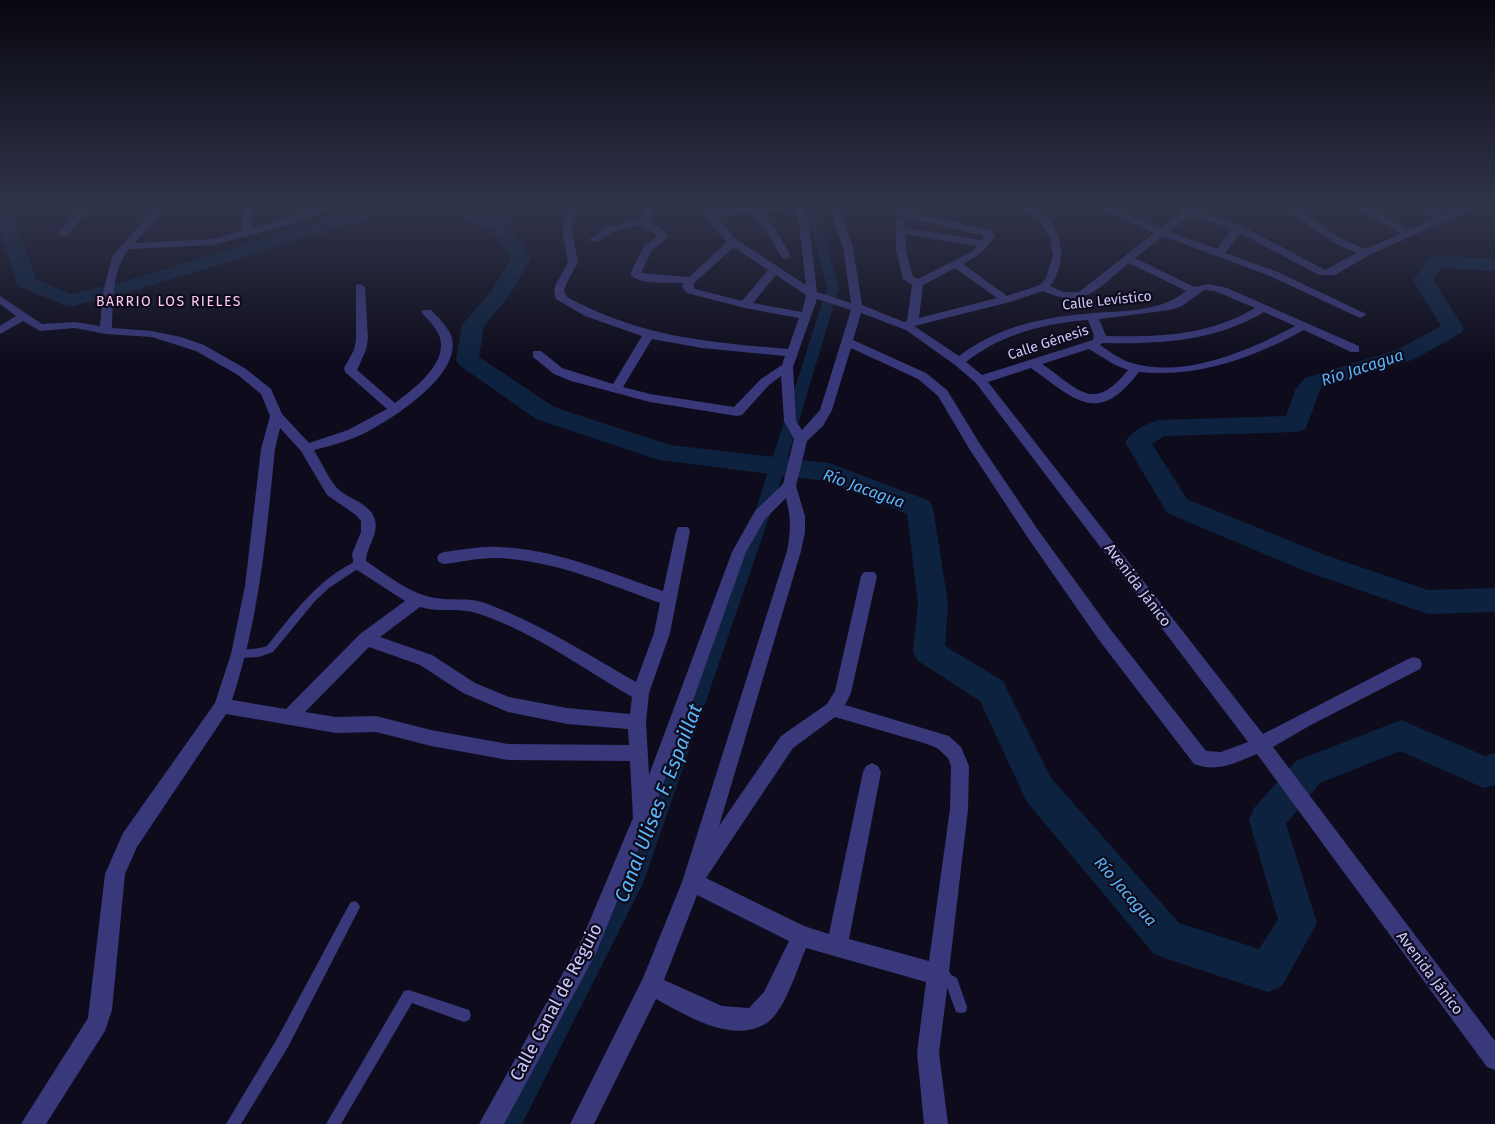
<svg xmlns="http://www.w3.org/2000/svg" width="1495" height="1124" viewBox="0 0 1495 1124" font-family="'Fira Sans',sans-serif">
  <rect width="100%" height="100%" fill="#0e0c1c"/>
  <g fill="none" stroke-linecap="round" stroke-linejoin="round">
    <polyline stroke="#0d223f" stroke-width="3" points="499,225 517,206"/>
    <polygon fill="#0d223f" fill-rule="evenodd" points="806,206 816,206 839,288 774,503 644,881 522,1124 495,1124 624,876 758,503 827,288"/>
    <g fill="#0d223f" fill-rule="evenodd">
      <polygon points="0,206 10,206 36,279 71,294 129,280 370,206 464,206 506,221 531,258 508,297 484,326 479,357 554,407 670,445 829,463 930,501 933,508 948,603 945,646 1003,681 1051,778 1179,923 1259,949 1278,920 1249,820 1254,808 1296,761 1401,720 1485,756 1495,753 1495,785 1484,788 1400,751 1320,783 1286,824 1317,923 1282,986 1268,992 1167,959 1153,953 1027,802 980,701 918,661 913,652 918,603 907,514 826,481 659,460 536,419 459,365 456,360 462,325 492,290 511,258 492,229 451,213 389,212 143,288 69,307 20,287 17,283 0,231"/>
      <path d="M1436,256l59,3v12l-53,-3 -9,12 31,48 -3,5 -46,26 -94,29 -16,42 -9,2 -132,4 -12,8 35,55 138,56 103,35 67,-2v24l-67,2 -123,-43 -138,-58 -42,-71c7,-11 22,-19 34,-22l127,-4 9,-26 10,-12 94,-29 42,-23 -28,-46 16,-22z"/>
    </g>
    <g fill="#38387a" fill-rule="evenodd">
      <path d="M359,560l3,2 2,2 -2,2 -33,22 -14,13 -42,51 -14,5 -20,1 -3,-1 -2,-3 2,-3c10,-3 20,-1 31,-5 26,-32 52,-69 92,-86z"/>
      <polygon points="354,901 358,903 360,907 358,911 288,1047 241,1124 226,1124 278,1037 350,903"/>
      <polygon points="940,969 957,978 967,1007 966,1012 961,1013 956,1012 947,987 936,979 934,975 936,971"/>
      <polygon points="409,990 469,1010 471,1015 469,1020 464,1022 412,1003 341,1124 326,1124 404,991"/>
    </g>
    <g fill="#38387a" fill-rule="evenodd">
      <polygon points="81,206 91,206 67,236 59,236 59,232"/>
      <path d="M156,206h10l-31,37 78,-4 29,-8 1,-25h10l-1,23 72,-23h13l-45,18 -79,21 -84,4c-17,20 -16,53 -17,79l40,3 29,6 23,8 42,24 25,20 11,25 27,29 39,-13 39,-21 -42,-37 -1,-4 10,-18 2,-11v-54l4,-1 5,3 3,52 -2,11 -9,20 38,33c19,-14 55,-41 44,-68 -4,-9 -12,-16 -18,-23l2,-2h8c7,7 16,16 20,25 14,39 -60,85 -88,99 -16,7 -32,12 -49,16 7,12 14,27 22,37 11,12 35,16 39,33 4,15 -9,27 -9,41 21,14 44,33 69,37 17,3 33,-1 50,5 54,20 102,51 151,79l18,-49 6,-30c-52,-19 -108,-44 -165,-45 -17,0 -34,4 -51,6l-5,-2 -2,-4 2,-4 5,-2c18,-2 37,-6 55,-5 56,2 111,26 164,44l13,-60 2,-4h10l2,4 -20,102 -21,60 -3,29 3,53 83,-223 23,-41 28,-27 11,-45 -10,-18 -3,-45 -12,9 -27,30 -5,1 -87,-14 -79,-21 -17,-7 -21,-17v-6h8l21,17 51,16 29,-48 -57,-20 -29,-17 -2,-8 2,-7 12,-22 -6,-32 7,-24h10l-7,24 6,32 -12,22 -2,7 3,6c74,40 139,45 221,52l11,-31 -54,-10 -58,-15 -5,-6 1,-4c-16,-1 -43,3 -53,-9l14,-28 14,-10 -17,-11 -29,7 -14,10 -9,-2 16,-12 33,-8 6,-8 -1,-6h10l1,6 -6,9 17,10 3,6 -16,13 -11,23 48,4 38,-35 -31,-36h10l6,7 31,-7h60l6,19 8,67 34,11 -8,-56 -14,-41h10l14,41 9,58 42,17 3,-1 5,-36 -9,-6 -7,-28v-32h8l1,9 76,12 4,-4 -88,-21v-4l3,-1 91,20 4,6c-9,13 -16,20 -32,28l44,32 33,-11 6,-7 7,-23 -3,-16 -12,-21 -22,-12c42,0 58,49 34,80l13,6h16l75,-59 -59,-27h12l53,22 22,-16 -13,-6h29l-2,4 46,16 83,44 32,-17 -21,-9 -55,-38h11l52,34 21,9 36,-15 -46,-28h11l43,24 27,-11 -22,-13h12l18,9 22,-9h13l-110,49 -34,20h-16l-79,-42 -15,20 53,19 86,41 2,2 -6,3 -90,-42 -107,-40 -28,22 59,29 15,-3 18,4 132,58v6h-8l-47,-22c-52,28 -105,48 -165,42 -42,55 -64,27 -108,-4l-43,14 275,352 145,-75 6,-2 6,2 2,5 -2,5 -111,57 -36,21 222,294v29l-8,-3 -230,-313c-22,9 -40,19 -63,10l-95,-124 -71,-102 -58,-88 -32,-54 -20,-17 -67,-31 -19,62 -9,16 -16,15 -11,45 9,30v16l-4,19 -82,275 62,-90 46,-32 8,-13 26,-115 3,-4h10l3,4 -26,117 -6,12 104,31 12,11 8,19 -1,43 -19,162 2,4 -3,7 -9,71 9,71h-24l-7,-71 9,-71 -120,-34c-8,19 -21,62 -38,74 -34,24 -82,-7 -112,-23l-62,125h-24l73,-146 39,-96 105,-331c4,-20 4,-34 -1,-53l-21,21 -19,33 -95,266 -55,135 -92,171h-25l103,-185 51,-121 -3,-57 -122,-1 -77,-14 -55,-14 -40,1 -110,-19 -89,133 -12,27 -13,136 -7,21 -59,93h-25l67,-106 17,-144 18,-41 92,-130 16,-49 14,-68 16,-137 9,-33 -9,-22 -23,-19 -42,-24 -44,-14 -46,-3 -31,-6 -35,3 -17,-10 -23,13v-8l16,-10 -16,-12v-8l42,28 33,-2 25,4 3,-33 9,-36zM794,209l5,16 7,60 -69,-45 -20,-22 31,-6 18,19 16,27 4,1 5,-3 -17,-29 -15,-16zM1190,215l42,14 -15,20 -48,-17zM905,234l72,12 -4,5 -55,28 -5,-2 -7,-26zM734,247l34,23 -26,31 -47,-12 -2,-5zM1129,263l57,28c-28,23 -68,19 -102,23 -46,4 -88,14 -125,42l-45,-30 96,-24 33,-11c42,19 55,-3 86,-28zM955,268l42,30 -78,20 4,-33zM776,275l30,20 -4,17 -49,-9zM1204,290l11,1 40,17c-47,28 -96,29 -149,28l-7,-17 71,-9 12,-4zM817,299l34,11 -31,100 -18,20 -6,-9 -3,-54zM1264,312l31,14c-45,24 -111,53 -163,37 -11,-3 -22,-11 -32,-18l3,-2c57,1 111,-1 161,-31zM861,313l45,17 49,35 21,18 272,359 -27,10 -15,-1 -95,-121 -73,-100 -58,-86 -33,-54 -21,-17 -73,-33zM1085,320h3l6,15 -1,5 -111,35 -16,-13c36,-28 74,-37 119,-42zM652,339l50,9 83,8 -3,9 -21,14 -27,28 -84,-13 -27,-7zM1089,349l26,16 13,5c-35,44 -49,19 -86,-6zM280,428l21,23 26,44 29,20 5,6v11l-9,22 2,14 51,33 -45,33 -74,75 -54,-9c28,-85 34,-163 43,-251zM420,607c19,6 38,0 56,6 55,17 106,55 156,84l-2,17 -63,-6 -58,-11 -34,-14 -43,-28 -52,-18zM369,647l51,18 43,28 45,19 59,12 61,5 1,16 -121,-1 -77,-14 -55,-14 -40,1 -31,-5zM835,717l89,26 13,5 11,10 3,8 -1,43 -21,152 -80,-22 32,-167 -3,-6 -6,-3 -6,3 -3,6 -34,162 -25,-8 -98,-48 87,-130zM697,895l92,46 -25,51 -15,16 -27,-2 -58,-26z"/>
    </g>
  </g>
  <linearGradient id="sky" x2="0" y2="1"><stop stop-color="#08070f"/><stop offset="0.57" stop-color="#30344b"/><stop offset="1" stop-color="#30344b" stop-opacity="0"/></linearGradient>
  <rect width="1495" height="363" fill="url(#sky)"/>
  <g text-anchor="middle" stroke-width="4.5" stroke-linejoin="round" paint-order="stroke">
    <g font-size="14" fill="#ccc8fd" stroke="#0e0c1c">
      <text transform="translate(1107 300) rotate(-6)" y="5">Calle Levístico</text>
      <text transform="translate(1048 342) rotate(-18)" y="5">Calle Génesis</text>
    </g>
    <g font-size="14" letter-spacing="1.5" fill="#fdcaed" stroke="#0e0c1c">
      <text x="169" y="306">BARRIO LOS RIELES</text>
    </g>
    <g font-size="15" fill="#ccc8fd" stroke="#0e0c1c">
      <text transform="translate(1138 585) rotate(53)" y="5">Avenida Jánico</text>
      <text transform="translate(1430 973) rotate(53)" y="5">Avenida Jánico</text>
    </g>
    <g font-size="16" font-style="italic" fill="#59b6fa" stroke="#0e0c1c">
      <text transform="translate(1362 367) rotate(-18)" y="6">Río Jacagua</text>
      <text transform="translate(864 488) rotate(20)" y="6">Río Jacagua</text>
      <text transform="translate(1126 891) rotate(49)" y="6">Río Jacagua</text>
    </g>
    <g font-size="18" fill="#ccc8fd" stroke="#0e0c1c">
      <text transform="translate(556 1002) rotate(-62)" y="6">Calle Canal de Reguio</text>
    </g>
    <g font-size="20" font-style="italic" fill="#59b6fa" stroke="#0e0c1c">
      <text transform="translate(658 803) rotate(-69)" y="7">Canal Ulises F. Espaillat</text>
    </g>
  </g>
</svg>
